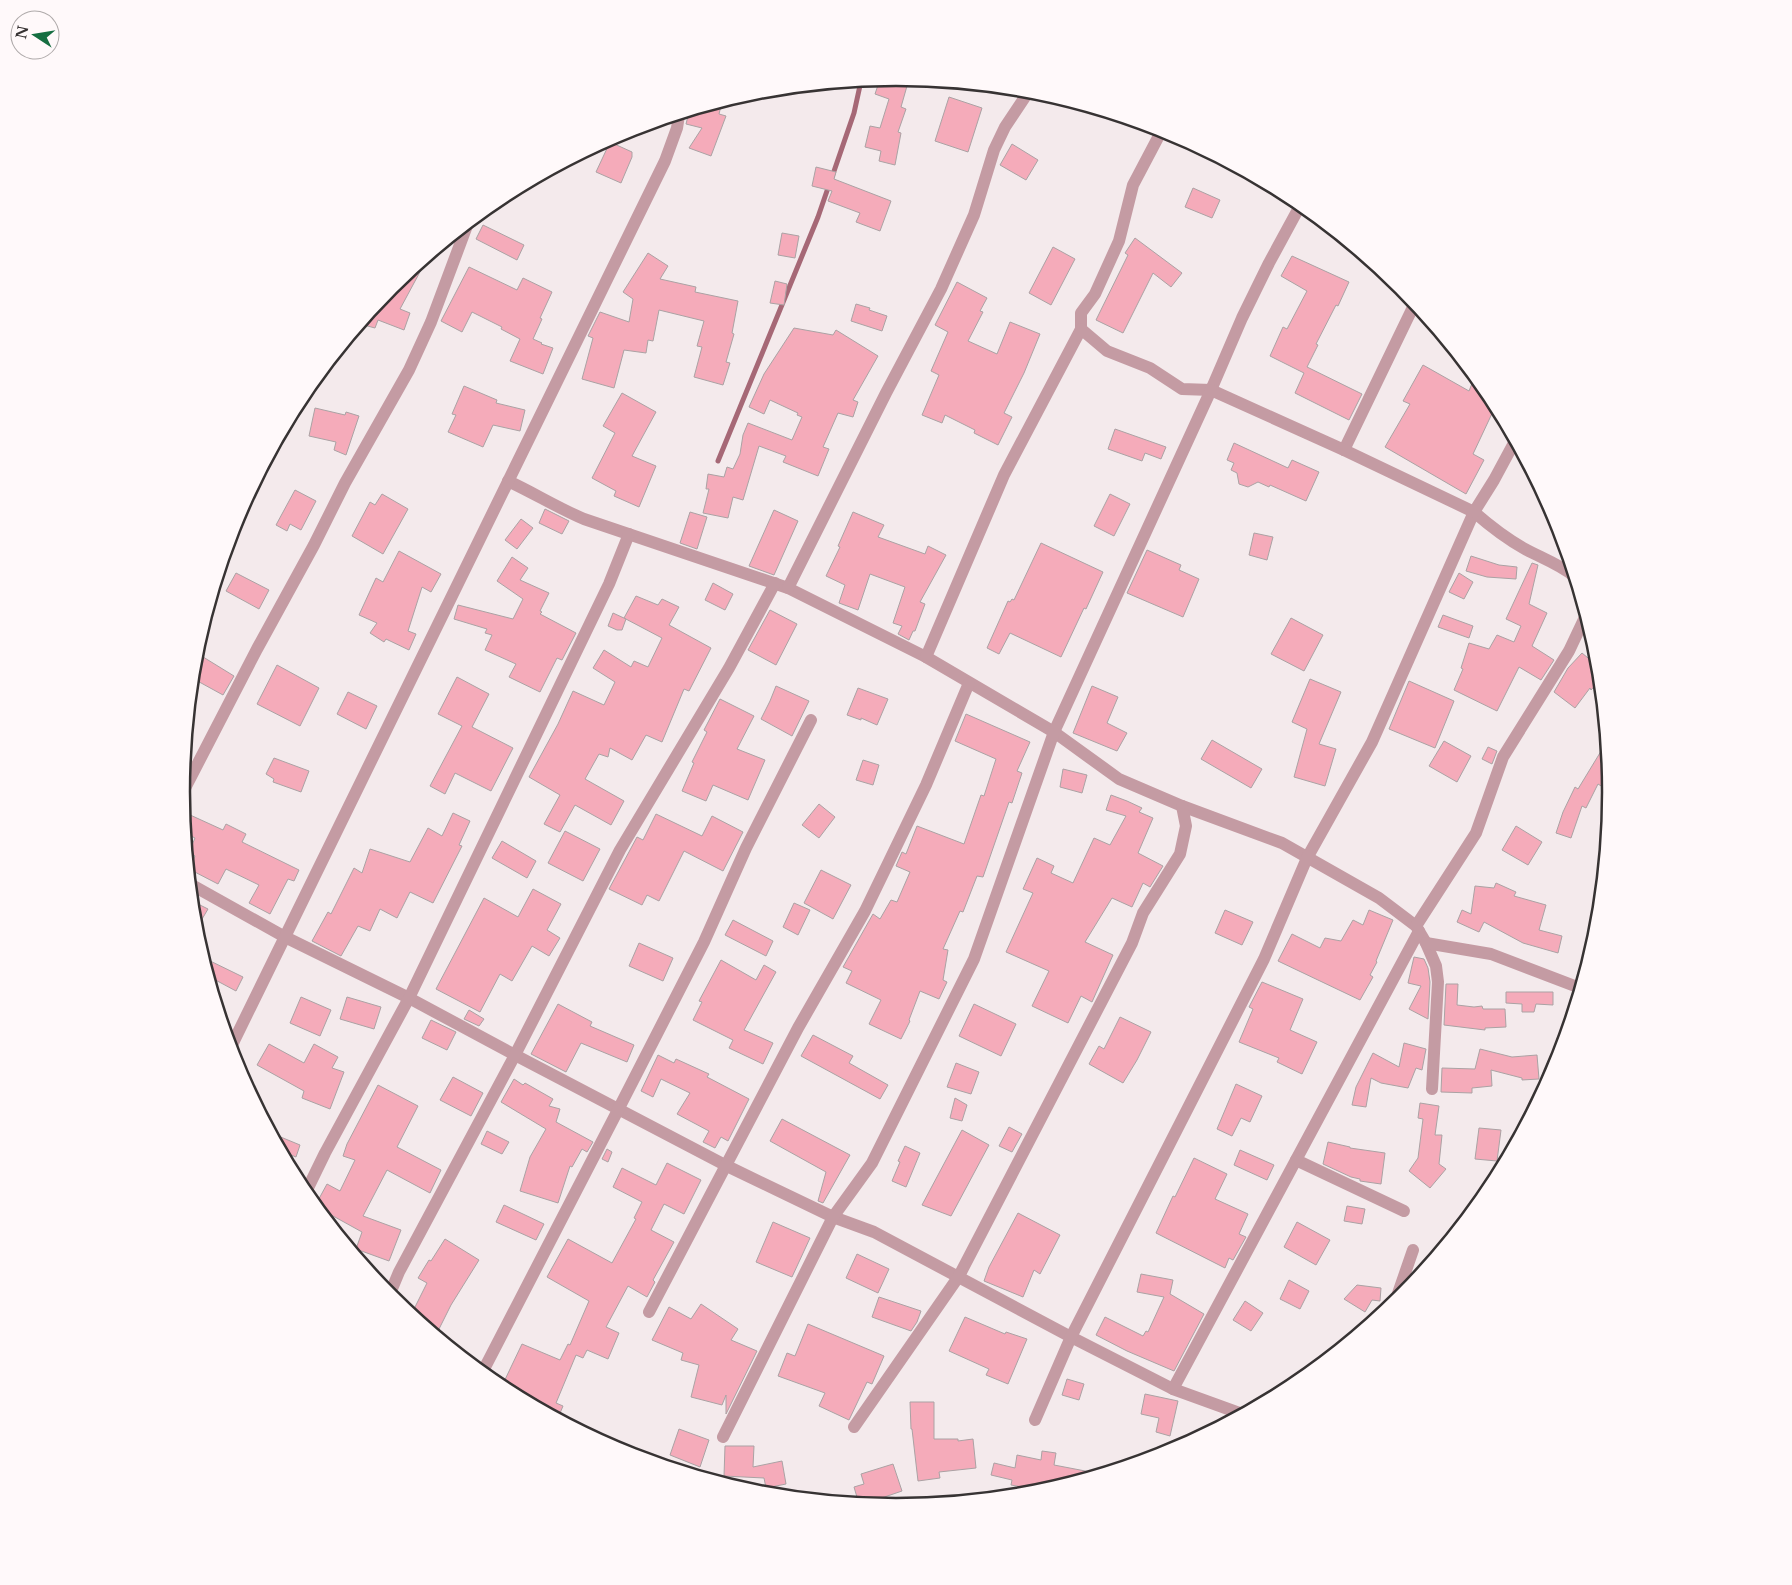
<svg xmlns="http://www.w3.org/2000/svg" width="1792" height="1585" viewBox="0 0 1792 1585" font-family="'Libre Baskerville',serif">
  <rect width="100%" height="100%" fill="#f4eaec"/>
  <g fill="none" stroke-linecap="round" stroke-linejoin="round">
    <g stroke="#a66876" stroke-width="5">
      <polyline points="832,177 854,113 861,81"/>
      <polyline points="718,461 818,217 829,185"/>
    </g>
  </g>
  <g fill="#f5abba" stroke="#aba2a4">
    <polygon points="896,78 909,79 901,107 906,109 898,132 901,133 895,165 879,161 881,151 865,147 870,126 880,128 889,99 875,94 880,79"/>
    <polygon points="949,97 982,108 968,152 935,141"/>
    <polygon points="722,102 719,114 726,116 711,156 689,148 702,128 686,124 689,112"/>
    <polygon points="610,142 632,152 632,157 621,183 596,172"/>
    <polygon points="1012,144 1038,160 1026,180 1000,165"/>
    <polygon points="816,167 836,172 834,179 891,201 880,231 856,222 860,213 828,201 832,191 812,186"/>
    <polygon points="1193,188 1220,200 1212,218 1185,207"/>
    <polygon points="483,225 524,245 517,260 476,239"/>
    <polygon points="782,233 799,236 795,258 778,255"/>
    <polygon points="1135,238 1182,273 1171,287 1153,273 1123,333 1096,320 1128,255 1125,253"/>
    <polygon points="1053,247 1075,259 1051,305 1029,293"/>
    <polygon points="648,253 668,266 660,279 696,287 695,292 738,301 732,333 734,334 726,362 730,363 723,385 694,377 702,347 697,346 704,321 659,310 653,341 648,340 646,353 624,350 614,388 582,379 593,338 588,336 600,312 629,322 633,299 623,292"/>
    <polygon points="1292,256 1349,282 1338,306 1336,305 1316,344 1318,345 1307,367 1362,394 1349,420 1295,393 1304,373 1270,356 1283,327 1287,329 1307,291 1281,276"/>
    <polygon points="428,257 400,309 410,313 404,330 378,320 375,328 360,324 391,287"/>
    <polygon points="469,267 517,290 523,278 552,292 540,318 542,319 533,339 542,343 541,344 553,348 543,374 510,361 520,339 501,329 502,327 472,312 462,332 441,321"/>
    <polygon points="775,281 787,284 784,305 770,303"/>
    <polygon points="957,282 987,298 980,311 983,312 968,341 997,354 1010,322 1040,334 1024,373 1004,413 1012,417 998,445 974,433 975,430 945,415 942,423 922,415 939,375 931,371 948,332 935,325"/>
    <polygon points="856,304 870,308 869,310 887,316 882,331 851,321"/>
    <polygon points="794,328 833,335 836,330 878,356 853,400 858,402 853,417 838,413 823,447 829,449 818,476 783,462 786,456 759,446 743,500 733,497 728,518 703,513 709,489 706,489 708,474 724,477 727,467 733,469 740,454 743,435 748,423 792,440 802,417 797,415 798,413 770,400 764,414 749,407 764,374"/>
    <polygon points="1423,365 1469,391 1475,376 1491,396 1496,405 1473,454 1484,460 1466,494 1385,447 1410,404 1403,401"/>
    <polygon points="464,386 497,400 496,403 525,410 520,431 493,425 483,447 448,432 456,415 452,414"/>
    <polygon points="622,393 656,412 632,456 656,466 639,507 614,496 616,491 592,478 615,433 603,426"/>
    <polygon points="315,408 345,415 346,412 359,416 346,455 334,450 336,442 309,436"/>
    <polygon points="1115,429 1166,447 1161,459 1145,453 1142,461 1108,449"/>
    <polygon points="1234,443 1288,468 1292,460 1319,472 1306,501 1270,485 1269,487 1258,482 1248,487 1239,484 1237,473 1231,470 1234,463 1227,460"/>
    <polygon points="295,490 316,501 301,530 290,524 287,531 276,525"/>
    <polygon points="382,494 408,509 383,554 352,536 370,502 375,505"/>
    <polygon points="1110,494 1130,504 1114,536 1094,526"/>
    <polygon points="545,509 569,521 562,534 539,523"/>
    <polygon points="774,510 798,521 774,575 749,566"/>
    <polygon points="690,512 707,517 697,549 680,543"/>
    <polygon points="853,512 884,525 878,537 925,554 928,546 946,555 920,602 925,604 915,631 913,631 909,640 898,634 902,626 893,623 905,587 870,574 858,610 839,603 845,585 826,576 840,547 838,546"/>
    <polygon points="521,519 533,528 517,549 505,540"/>
    <polygon points="1254,533 1273,537 1267,560 1249,555"/>
    <polygon points="1041,543 1103,572 1086,609 1084,608 1061,657 1010,633 999,654 987,648 1008,601 1010,602 1012,599 1014,600"/>
    <polygon points="1147,550 1181,565 1179,570 1199,579 1183,617 1127,593"/>
    <polygon points="399,551 441,574 431,592 422,587 408,631 416,634 409,650 386,639 384,642 370,633 377,623 359,615 376,578 383,582"/>
    <polygon points="1471,556 1499,565 1517,567 1516,579 1487,577 1466,571"/>
    <polygon points="512,557 528,568 520,580 549,593 540,611 542,612 540,614 576,633 562,660 557,658 540,692 509,677 516,664 485,650 492,635 485,633 487,629 454,619 458,605 513,619 523,599 497,581"/>
    <polygon points="1532,563 1538,565 1529,604 1547,613 1532,646 1554,660 1541,680 1519,667 1497,711 1454,690 1463,669 1461,668 1469,643 1489,649 1497,635 1514,642 1521,626 1506,619"/>
    <polygon points="236,573 269,590 259,609 226,591"/>
    <polygon points="1459,573 1473,582 1464,599 1449,592"/>
    <polygon points="713,583 733,594 725,610 705,600"/>
    <polygon points="636,596 658,605 662,599 679,607 669,625 711,648 689,691 684,689 662,742 646,735 632,760 610,748 608,757 599,754 585,779 624,801 611,825 575,805 560,832 544,824 560,795 529,777 558,724 573,691 604,705 615,682 593,668 604,650 631,667 634,661 648,667 662,638 624,618"/>
    <polygon points="770,610 797,624 776,665 748,650"/>
    <polygon points="613,613 626,619 622,630 617,630 608,626"/>
    <polygon points="1443,615 1473,626 1469,638 1438,627"/>
    <polygon points="1291,618 1323,635 1304,671 1271,654"/>
    <polygon points="195,652 234,676 223,695 192,678"/>
    <polygon points="1582,653 1599,667 1600,680 1591,690 1590,688 1575,708 1554,692 1568,668"/>
    <polygon points="277,665 319,688 300,726 257,704"/>
    <polygon points="457,677 489,694 472,727 513,748 491,791 455,773 445,794 430,786 462,726 438,714"/>
    <polygon points="1310,679 1341,692 1319,744 1336,749 1325,786 1294,777 1307,729 1292,722"/>
    <polygon points="1409,681 1454,701 1435,748 1389,729"/>
    <polygon points="776,686 809,701 792,736 761,719 770,701"/>
    <polygon points="1092,686 1118,697 1107,723 1127,733 1117,751 1073,733"/>
    <polygon points="858,688 888,699 877,725 861,718 861,720 847,715"/>
    <polygon points="348,692 377,706 366,729 337,714"/>
    <polygon points="720,699 754,716 737,749 765,760 748,800 713,785 706,801 682,791 694,763 692,762 707,732 704,730"/>
    <polygon points="966,714 1030,742 1017,771 1022,773 1012,803 1009,802 983,877 977,876 963,912 960,911 943,949 948,950 943,980 947,982 939,999 920,991 909,1020 910,1021 901,1039 869,1024 881,1000 846,983 852,971 843,967 873,914 880,919 891,900 897,902 910,872 896,866 902,852 906,854 917,826 964,844 981,795 984,796 996,759 955,741"/>
    <polygon points="1212,740 1262,769 1251,788 1201,759"/>
    <polygon points="1444,741 1471,756 1457,782 1429,766"/>
    <polygon points="1606,743 1611,792 1598,784 1586,808 1582,806 1571,838 1556,833 1563,812 1575,787 1578,789"/>
    <polygon points="1488,747 1497,751 1492,764 1482,759"/>
    <polygon points="274,758 309,771 301,792 273,782 274,779 266,774"/>
    <polygon points="863,760 879,765 873,785 856,780"/>
    <polygon points="1063,769 1087,775 1082,793 1060,787"/>
    <polygon points="1111,795 1127,801 1142,808 1139,812 1153,818 1138,853 1163,866 1150,887 1143,883 1132,907 1112,898 1085,942 1113,955 1092,1002 1081,996 1068,1023 1032,1006 1049,971 1006,952 1033,893 1023,889 1037,858 1054,866 1051,873 1073,883 1094,838 1110,845 1126,816 1106,810"/>
    <polygon points="819,804 835,817 819,838 802,825"/>
    <polygon points="453,813 470,821 459,845 462,846 433,903 410,892 397,918 380,909 370,931 358,926 341,956 312,941 328,912 331,914 354,868 362,873 370,849 410,862 428,828 442,836"/>
    <polygon points="188,814 223,830 226,824 246,834 242,842 299,870 294,881 288,879 270,914 249,903 259,885 226,869 218,884 189,869 195,856 189,852 195,838 185,833 184,823"/>
    <polygon points="656,814 702,836 712,816 743,832 723,871 684,851 659,901 647,895 642,905 609,889 637,837 643,840"/>
    <polygon points="1516,826 1542,842 1528,865 1502,850"/>
    <polygon points="565,831 600,849 583,881 548,863"/>
    <polygon points="502,841 536,861 527,878 492,858"/>
    <polygon points="821,870 851,885 833,919 804,903"/>
    <polygon points="1496,883 1516,892 1514,896 1546,905 1539,930 1562,936 1558,953 1523,943 1484,922 1479,932 1457,922 1462,910 1471,914 1475,886 1494,888"/>
    <polygon points="533,889 561,904 547,930 560,938 549,956 532,946 512,981 500,974 480,1012 436,989 484,898 518,917"/>
    <polygon points="192,901 208,909 195,931 193,912"/>
    <polygon points="794,903 810,910 798,935 783,927"/>
    <polygon points="1225,910 1253,922 1242,945 1215,933"/>
    <polygon points="1369,910 1393,920 1376,961 1377,962 1370,975 1373,977 1360,1000 1278,961 1292,934 1320,948 1325,938 1341,941 1353,920 1363,925"/>
    <polygon points="733,920 773,941 766,956 725,935"/>
    <polygon points="639,943 673,958 663,981 629,966"/>
    <polygon points="202,957 243,977 236,991 208,976"/>
    <polygon points="1414,957 1424,959 1428,968 1430,982 1428,1019 1409,1009 1421,986 1408,983"/>
    <polygon points="721,960 756,980 764,965 776,972 744,1030 773,1043 763,1064 729,1048 733,1040 693,1020 702,1002 699,1001"/>
    <polygon points="1262,982 1303,999 1290,1030 1317,1042 1302,1074 1277,1062 1279,1058 1239,1042 1253,1009 1249,1007"/>
    <polygon points="1446,984 1458,984 1457,1005 1474,1007 1482,1006 1483,1009 1505,1009 1506,1027 1485,1028 1485,1030 1444,1025"/>
    <polygon points="1506,992 1553,992 1553,1005 1536,1004 1534,1012 1522,1012 1522,1004 1506,1003"/>
    <polygon points="301,997 331,1010 320,1036 290,1023"/>
    <polygon points="347,997 381,1007 374,1029 340,1019"/>
    <polygon points="558,1004 592,1022 590,1026 634,1045 627,1062 581,1043 566,1072 531,1054"/>
    <polygon points="974,1004 1016,1024 1001,1056 959,1036"/>
    <polygon points="469,1010 484,1019 479,1026 464,1019"/>
    <polygon points="1120,1017 1151,1032 1137,1060 1123,1083 1089,1064 1099,1046 1104,1049"/>
    <polygon points="431,1020 456,1032 447,1050 422,1038"/>
    <polygon points="813,1035 853,1056 849,1063 888,1085 880,1099 801,1056"/>
    <polygon points="1404,1043 1426,1049 1422,1070 1416,1068 1408,1088 1381,1083 1371,1078 1366,1107 1352,1105 1356,1087 1373,1053 1399,1067"/>
    <polygon points="269,1044 304,1063 314,1044 338,1057 332,1068 344,1072 330,1109 302,1098 304,1091 257,1065"/>
    <polygon points="1480,1049 1512,1057 1537,1055 1539,1079 1522,1080 1522,1078 1491,1070 1492,1086 1472,1088 1472,1093 1441,1092 1442,1068 1475,1069"/>
    <polygon points="658,1055 674,1063 676,1059 709,1074 707,1077 749,1099 728,1141 721,1137 715,1148 703,1142 709,1131 677,1114 690,1093 661,1079 653,1097 641,1091"/>
    <polygon points="956,1063 979,1072 971,1094 947,1087"/>
    <polygon points="453,1077 483,1093 471,1116 440,1100"/>
    <polygon points="514,1079 523,1085 525,1083 553,1099 549,1106 560,1109 556,1122 593,1142 587,1152 582,1149 572,1167 570,1166 558,1203 520,1191 530,1157 546,1129 501,1102"/>
    <polygon points="1236,1084 1262,1096 1250,1122 1241,1118 1232,1136 1217,1129"/>
    <polygon points="378,1085 418,1106 397,1147 441,1170 430,1193 387,1170 363,1216 401,1230 389,1261 356,1249 362,1232 315,1206 327,1184 340,1191 355,1160 343,1156 347,1144"/>
    <polygon points="955,1098 967,1105 962,1121 950,1118"/>
    <polygon points="1420,1103 1439,1106 1435,1135 1442,1135 1439,1164 1446,1169 1430,1188 1409,1171 1418,1158 1423,1119 1418,1118"/>
    <polygon points="782,1119 850,1155 823,1203 818,1201 826,1172 770,1141"/>
    <polygon points="1009,1127 1022,1134 1012,1152 999,1146"/>
    <polygon points="1479,1128 1501,1130 1497,1161 1475,1159"/>
    <polygon points="962,1130 989,1145 951,1216 922,1205"/>
    <polygon points="487,1131 509,1142 502,1154 481,1144"/>
    <polygon points="271,1133 300,1145 296,1157 281,1151"/>
    <polygon points="1328,1142 1350,1147 1350,1148 1385,1153 1381,1184 1360,1181 1360,1179 1351,1177 1323,1164"/>
    <polygon points="905,1146 920,1153 906,1187 892,1181 900,1162 898,1161"/>
    <polygon points="607,1149 612,1152 608,1162 602,1159"/>
    <polygon points="1240,1150 1274,1165 1267,1180 1234,1165"/>
    <polygon points="1194,1158 1227,1174 1215,1199 1248,1214 1239,1234 1246,1237 1233,1260 1229,1258 1225,1268 1156,1233 1173,1196 1175,1197"/>
    <polygon points="667,1163 701,1180 684,1214 664,1204 651,1230 674,1242 653,1280 655,1282 647,1297 628,1286 606,1327 619,1333 608,1359 587,1350 583,1358 576,1355 556,1403 563,1406 558,1418 501,1388 522,1344 560,1360 568,1344 570,1345 589,1301 547,1277 568,1239 612,1263 636,1219 634,1218 642,1202 613,1187 622,1168 656,1185"/>
    <polygon points="504,1205 544,1224 536,1240 496,1222"/>
    <polygon points="1347,1206 1365,1209 1362,1224 1344,1221"/>
    <polygon points="1018,1213 1060,1235 1040,1274 1034,1270 1023,1297 984,1281 989,1267"/>
    <polygon points="773,1222 810,1238 792,1277 756,1262"/>
    <polygon points="1297,1222 1330,1240 1316,1265 1284,1247"/>
    <polygon points="445,1239 479,1260 451,1305 436,1335 411,1315 427,1283 418,1278 429,1260 431,1261"/>
    <polygon points="857,1254 889,1269 878,1293 846,1278"/>
    <polygon points="1141,1274 1173,1280 1170,1294 1204,1314 1174,1371 1127,1351 1096,1335 1105,1317 1143,1336 1146,1331 1148,1332 1164,1297 1137,1292"/>
    <polygon points="1289,1280 1309,1291 1300,1309 1280,1299"/>
    <polygon points="1357,1285 1381,1288 1380,1301 1372,1300 1365,1312 1344,1299"/>
    <polygon points="879,1297 921,1311 917,1322 911,1331 872,1317"/>
    <polygon points="1245,1301 1263,1313 1251,1331 1233,1320"/>
    <polygon points="701,1304 738,1329 731,1340 757,1351 726,1414 726,1395 722,1405 691,1397 699,1365 681,1360 683,1353 652,1340 669,1307 691,1319"/>
    <polygon points="965,1317 1005,1334 1006,1332 1027,1339 1008,1384 986,1375 989,1369 949,1351"/>
    <polygon points="808,1324 884,1356 872,1384 867,1382 849,1420 819,1406 825,1393 778,1376 787,1353 795,1356"/>
    <polygon points="1067,1379 1084,1384 1079,1400 1062,1395"/>
    <polygon points="1145,1394 1178,1401 1170,1436 1156,1432 1159,1418 1141,1414"/>
    <polygon points="910,1402 934,1402 934,1439 958,1439 958,1441 973,1439 976,1468 939,1472 940,1478 918,1481 912,1429 911,1429"/>
    <polygon points="679,1429 709,1440 700,1467 670,1455"/>
    <polygon points="725,1446 754,1446 753,1467 782,1461 786,1484 766,1488 764,1478 724,1476"/>
    <polygon points="1042,1451 1056,1453 1054,1465 1101,1474 1044,1491 1011,1485 1012,1480 991,1475 994,1463 1015,1468 1017,1455 1041,1460"/>
    <polygon points="893,1464 902,1491 864,1504 859,1504 854,1487 864,1484 861,1474"/>
  </g>
  <g fill="none" stroke-linecap="round" stroke-linejoin="round">
    <g stroke="#c49ba3" stroke-width="12">
      <polyline points="1081,329 1081,313 1095,294 1119,241 1133,185 1162,130"/>
      <polyline points="1344,450 1415,303"/>
      <path d="M508,481c26,12 50,27 76,38l204,69 138,69 128,75 65,47 63,27 100,37 97,55 37,28 10,17 10,23 2,16 -6,107"/>
      <polyline points="788,588 886,393 941,289 974,215 994,150 1005,127 1029,91"/>
      <polyline points="926,657 1004,475 1081,329 1107,351 1150,368 1182,389 1211,390 1242,318 1269,263 1301,204"/>
      <polyline points="181,796 257,649 314,545 345,483 409,370 431,322 468,223"/>
      <polyline points="190,884 285,937 409,998 515,1055 727,1166 833,1217 874,1232 1071,1337 1173,1389 1242,1414"/>
      <polyline points="1416,926 1476,833 1503,757 1569,651 1586,615"/>
      <polyline points="1426,943 1491,954 1580,988"/>
      <polyline points="230,1049 665,161 677,128 679,115"/>
      <polyline points="1296,1160 1404,1211"/>
      <polyline points="305,1194 325,1153 409,998 609,584 629,534"/>
      <polyline points="389,1296 399,1272 515,1055 620,850 729,668 775,583"/>
      <polyline points="1394,1305 1413,1250"/>
      <polyline points="649,1312 798,1028 865,911 926,785 969,683"/>
      <polyline points="482,1373 618,1110 704,942 746,848 811,720"/>
      <polyline points="1173,1389 1419,931"/>
      <path d="M1035,1420l36,-83 193,-378 43,-101 65,-116 102,-230c16,14 33,27 51,37 17,9 34,15 49,27"/>
      <polyline points="854,1427 959,1276 1132,943 1143,913 1180,854 1186,826 1182,806"/>
      <polyline points="723,1437 833,1217 872,1163 974,959 1054,732 1211,390 1344,450 1474,512 1494,480 1515,441"/>
    </g>
  </g>
  <path d="M0 0H1792V1585H0ZM190 792a706 706 0 1 1 1412 0a706 706 0 1 1-1412 0Z" fill="#fff9fa" fill-rule="evenodd"/>
  <path fill="none" stroke="#373333" stroke-width="2.5" d="M190 792a706 706 0 1 1 1412 0a706 706 0 1 1-1412 0Z"/>
  <g transform="translate(35 35) rotate(282)"><circle r="24" fill="#fff9fa" stroke="#afaaaa"/>
  <path d="M0-4L9 19L0 12L-9 19Z" fill="#166e41"/>
  <text y="-8" font-size="14" font-weight="bold" text-anchor="middle" fill="#373333">N</text>
  </g>
</svg>
